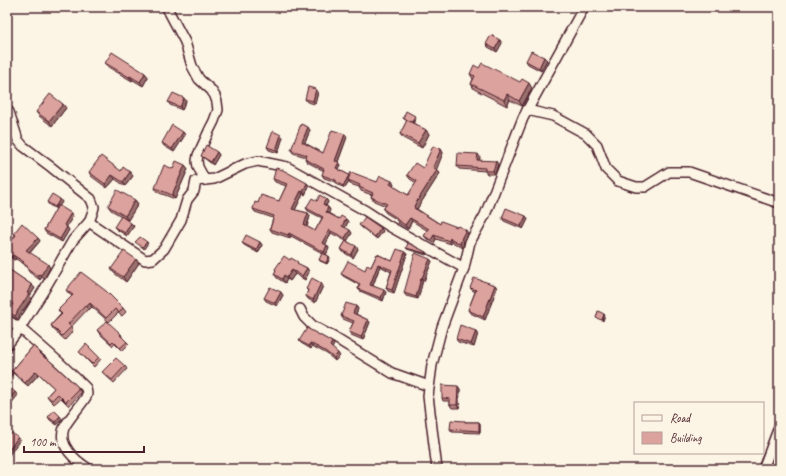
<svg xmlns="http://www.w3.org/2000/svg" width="786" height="476" viewBox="0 0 786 476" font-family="Caveat,sans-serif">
  <rect width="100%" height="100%" fill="#fcf5e5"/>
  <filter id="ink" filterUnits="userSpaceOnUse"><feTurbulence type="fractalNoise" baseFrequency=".025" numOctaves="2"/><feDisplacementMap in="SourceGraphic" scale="8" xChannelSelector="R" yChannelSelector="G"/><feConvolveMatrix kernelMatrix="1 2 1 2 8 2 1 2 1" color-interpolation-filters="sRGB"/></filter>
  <g filter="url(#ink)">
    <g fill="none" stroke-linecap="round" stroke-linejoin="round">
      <g stroke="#4a1f2b" stroke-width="12">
        <g id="minor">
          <polyline points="168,10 185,42 192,66 199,79 211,90 215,96 217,102 218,110 214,121 209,131 198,155 197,161 198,167 205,180"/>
          <polyline points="7,110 9,112 18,140 23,146 51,167 91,199 94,207 93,211 89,222 73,240 44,290 20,328 7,345"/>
          <polyline points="527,110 553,116 586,134 597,145 606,169 618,181 636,187 645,187 669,172 689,172 779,203"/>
          <polyline points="89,222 145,260 153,259 164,249 181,220 187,200 194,191 196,181 214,179 245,164 258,161 287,167 366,211 389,226 464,268 442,327 432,365 428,396 437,469"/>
          <polyline points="464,268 470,242 485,215 523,118 584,7"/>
          <polyline points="300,309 304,317 313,326 335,338 392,373 429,386"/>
          <path d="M7,320l13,8 40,35 21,20 5,5 1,6 -1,3c-6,10 -17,21 -22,31 -7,17 12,33 25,41"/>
          <polyline points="763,469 779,427"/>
        </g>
      </g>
      <use href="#minor" stroke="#fcf5e5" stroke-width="9"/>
    </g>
    <g fill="#bd8b87" stroke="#4a1f2b">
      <polygon points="502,43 497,52 488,47 486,44"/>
      <polygon points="544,57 547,60 541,71 528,64 526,61"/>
      <polygon points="105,63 145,73 148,77 143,86 133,80 132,81 108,67"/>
      <polygon points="479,68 532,88 522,106 510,100 507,106 474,89 471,84 473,79 470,74"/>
      <polygon points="316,89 318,92 315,104 307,102 305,99"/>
      <polygon points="184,98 186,101 182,110 170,105 168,102"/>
      <polygon points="66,108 52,126 39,116 36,112"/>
      <polygon points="415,116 416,118 413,123 426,130 429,134 422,148 403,138 400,134 407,121 404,119 403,118"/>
      <polygon points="310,130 305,143 323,153 345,134 347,137 338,162 341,165 339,170 349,175 350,176 377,182 394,184 393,186 408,195 416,183 410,179 407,175 423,168 441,149 443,153 436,169 440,173 417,209 440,224 468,233 464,240 463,248 452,242 451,244 436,239 434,243 427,239 424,236 428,231 412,221 408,229 398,223 396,219 386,213 383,209 386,206 374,201 371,197 372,195 361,191 359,187 350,184 349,182 345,188 338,185 336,182 324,178 322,175 324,171 307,162 305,159 306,157 293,153 291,150"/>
      <polygon points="183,132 185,135 174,152 164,146 162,143"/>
      <polygon points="281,135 283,137 278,153 269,150 267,147"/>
      <polygon points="217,152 219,155 213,165 204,158 201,156"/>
      <polygon points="480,157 479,160 498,164 495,174 487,174 485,171 459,169 457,166"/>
      <polygon points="185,165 188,169 175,199 157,192 155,188 173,169"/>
      <polygon points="121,171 133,176 125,186 115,179 107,188 91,176 89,172"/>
      <polygon points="273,179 307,183 309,186 305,195 303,194 295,210 308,213 310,216 307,227 315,231 322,218 308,211 306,208 317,201 326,199 328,202 326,206 328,207 330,210 328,213 339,219 346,219 348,222 345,228 352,233 347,241 358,249 353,258 343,252 341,249 346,241 331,233 325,244 329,248 326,255 330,258 327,264 320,261 319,260 324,254 291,236 290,238 272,232 270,229 273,218 255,212 253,209 258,203 279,201 286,186 275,182"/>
      <polygon points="135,200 138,204 128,220 111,210 108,206"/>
      <polygon points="47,202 62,202 59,206 73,216 66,226 69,230 62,242 46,233 44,230 56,209 49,205"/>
      <polygon points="526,216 528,219 523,229 504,221 502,218"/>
      <polygon points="359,225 383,231 377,239 361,227"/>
      <polygon points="134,226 127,236 116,229 114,227"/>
      <polygon points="14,233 38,238 40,241 30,253 50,268 44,279 42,277 40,280 29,272 27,268 24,264 16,259 14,260 7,255 7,246 15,235"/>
      <polygon points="260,242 262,245 258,253 244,245 242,243"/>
      <polygon points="406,248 427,254 426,255 407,249"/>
      <polygon points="377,254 392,261 407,254 394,293 388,291 386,288 391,272 380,266 373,286 386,292 383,301 360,291 358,289 359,285 343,276 341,274 365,270 371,267"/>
      <polygon points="136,259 139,263 126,282 114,273 111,269"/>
      <polygon points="290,260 307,268 309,272 305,280 295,274 290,281 287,279 285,283 277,278 274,274 276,271 275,269"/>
      <polygon points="432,261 424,281 423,280 418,299 406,296 404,293"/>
      <polygon points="7,268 32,285 35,288 30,296 32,298 19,316 20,316 18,320 10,315 7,311 12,305 9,303 7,300 8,297 7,296"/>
      <polygon points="495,285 497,288 485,320 470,313 468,310 475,292 472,290 470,288"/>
      <polygon points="323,286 315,303 308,299 306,296 308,291 306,289"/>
      <polygon points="66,290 123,308 126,312 122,316 118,313 109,322 92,307 89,310 88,309 71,327 73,331 65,340 53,329 51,325 61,314 58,310 72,296 69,294"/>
      <polygon points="283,295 277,306 266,301 264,298"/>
      <polygon points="356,306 358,309 356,314 368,320 370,322 363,340 351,335 349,332 353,323 343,319 341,316"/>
      <polygon points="97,330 121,334 122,336 122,337 129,344 122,351 115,344 113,346 99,333"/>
      <polygon points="476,331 478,333 474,347 458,342 456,339"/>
      <polygon points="299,341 332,342 334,344 332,348 340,356 335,361 327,354 312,346 311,349 301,343"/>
      <polygon points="33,346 80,391 81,393 69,406 61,398 54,404 50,400 47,396 54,388 39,374 28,386 14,374 12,371"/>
      <polygon points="79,352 99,357 101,359 94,367"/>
      <polygon points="125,366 127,369 114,383 104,374 102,372"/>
      <polygon points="460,389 459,408 452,408 450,405 450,401 443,401 442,398"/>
      <polygon points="48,417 62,419 57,425 50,420"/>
      <polygon points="465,421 466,422 479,422 480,425 480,433 452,432 450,429"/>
    </g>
    <g fill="#9a716e" stroke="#4a1f2b">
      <polygon points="500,40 502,43 497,52 495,49"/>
      <polygon points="544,57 547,60 541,71 539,68"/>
      <polygon points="145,73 148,77 143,86 140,82"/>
      <polygon points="130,76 133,80 132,81 129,77"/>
      <polygon points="529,83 532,88 522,106 519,101"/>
      <polygon points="316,89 318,92 315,104 313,101"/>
      <polygon points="507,94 510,100 507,106 504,100"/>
      <polygon points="184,98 186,101 182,110 180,107"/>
      <polygon points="63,104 66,108 52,126 49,121"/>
      <polygon points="415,116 416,118 413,124 412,123"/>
      <polygon points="308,127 310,130 304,145 302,142"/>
      <polygon points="426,130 429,134 422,148 418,143"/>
      <polygon points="183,132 185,135 174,152 172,149"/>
      <polygon points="345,134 347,137 337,164 335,161"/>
      <polygon points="281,135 283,137 278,153 276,150"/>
      <polygon points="441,149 443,153 436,171 433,167"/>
      <polygon points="217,152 219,155 213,165 211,162"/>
      <polygon points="478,154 480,157 479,163 477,160"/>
      <polygon points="496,161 498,164 495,174 493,171"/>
      <polygon points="339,162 341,165 338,171 336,168"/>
      <polygon points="185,165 188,169 175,199 172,195"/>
      <polygon points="437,170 440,173 417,209 414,208 414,206"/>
      <polygon points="130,172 133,176 125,186 123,182"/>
      <polygon points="112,175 115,179 107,188 105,184"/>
      <polygon points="349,175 351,178 348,180 349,182 345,188 343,186"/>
      <polygon points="392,181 394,184 393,187 390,184"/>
      <polygon points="307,183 309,186 305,195 303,192"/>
      <polygon points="301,191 303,194 294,212 292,209"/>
      <polygon points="60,199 62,202 57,210 55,207"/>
      <polygon points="326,199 328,202 325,207 323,204"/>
      <polygon points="135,200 138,204 128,220 125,216"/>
      <polygon points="328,207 330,210 328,215 326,212"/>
      <polygon points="71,213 73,216 66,228 64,225"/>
      <polygon points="308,213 310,216 306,228 304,225"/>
      <polygon points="526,216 528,219 523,229 521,226"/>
      <polygon points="410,218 412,221 408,229 405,225"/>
      <polygon points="346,219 348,222 344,229 342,226"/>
      <polygon points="131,223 134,226 127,236 125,233"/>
      <polygon points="67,227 69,230 62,242 60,239"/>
      <polygon points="381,228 383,231 377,239 375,237"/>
      <polygon points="329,230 331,233 325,246 322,243"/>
      <polygon points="350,230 352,233 347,241 345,238"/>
      <polygon points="466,230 468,233 464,240 463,248 460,244 462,237"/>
      <polygon points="289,233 291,236 290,238 288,235"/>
      <polygon points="434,235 436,239 434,243 431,240"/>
      <polygon points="38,238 40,241 28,254 26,250"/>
      <polygon points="450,238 452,242 451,244 449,241"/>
      <polygon points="147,242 148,243 144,249 142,247"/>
      <polygon points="260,242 262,245 258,253 256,250"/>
      <polygon points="327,245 329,248 326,255 324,252"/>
      <polygon points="356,246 358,249 353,258 351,255"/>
      <polygon points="405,252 407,254 394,293 392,290"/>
      <polygon points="13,255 16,259 14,260 12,257"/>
      <polygon points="329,256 330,258 327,264 326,263"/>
      <polygon points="136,259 139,263 126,282 123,277"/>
      <polygon points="430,259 432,261 424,281 422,278"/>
      <polygon points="48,264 50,268 44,279 41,275"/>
      <polygon points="378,264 380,266 372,287 370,285"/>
      <polygon points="307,268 309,272 305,280 302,276"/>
      <polygon points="292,270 295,274 290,281 287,277"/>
      <polygon points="39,274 42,277 40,280 38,276"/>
      <polygon points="284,275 287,279 285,283 282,279"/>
      <polygon points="421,278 423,280 418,299 416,297"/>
      <polygon points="321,283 323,286 315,303 313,300"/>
      <polygon points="32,285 35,288 30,296 32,298 19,316 20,316 18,320 15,316"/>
      <polygon points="495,285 497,288 485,320 483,317"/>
      <polygon points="384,290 386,292 383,301 381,298"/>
      <polygon points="281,292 283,295 277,306 275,303"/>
      <polygon points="90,303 92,307 89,310 86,307"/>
      <polygon points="356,306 358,309 355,316 353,313"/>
      <polygon points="604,314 605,315 603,321 602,320"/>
      <polygon points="368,320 370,322 363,340 361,337"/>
      <polygon points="8,326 10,329 9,330 10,331 7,335 7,327"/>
      <polygon points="476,331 478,333 474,347 471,344"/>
      <polygon points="332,342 334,344 332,349 330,346"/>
      <polygon points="310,343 312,346 311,349 309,346"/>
      <polygon points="338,353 340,356 335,361 334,358"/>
      <polygon points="11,370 13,374 7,381 7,374"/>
      <polygon points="36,371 39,374 28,386 25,383"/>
      <polygon points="458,386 460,389 459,408 457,405"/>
      <polygon points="15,392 18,395 7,409 7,402"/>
      <polygon points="60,416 62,419 57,425 55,422"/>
      <polygon points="479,422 480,425 480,433 479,431"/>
      <polygon points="18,437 20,440 7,458 7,453"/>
    </g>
    <g fill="#dca29d" stroke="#4a1f2b">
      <polygon points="491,35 500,40 495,49 486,44"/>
      <polygon points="531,51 544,57 539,68 526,61"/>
      <polygon points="112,52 145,73 140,82 130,76 129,77 105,63"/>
      <polygon points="482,63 520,82 522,79 529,83 519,101 507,94 504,100 471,84 475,76 470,74 474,65 479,68"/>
      <polygon points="308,87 316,89 313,101 305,99"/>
      <polygon points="173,93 184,98 180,107 168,102"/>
      <polygon points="50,94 63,104 49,121 36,112"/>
      <polygon points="406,111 415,116 412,122 403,118"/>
      <polygon points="407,120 426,130 418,143 400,134"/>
      <polygon points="301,124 308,127 302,142 323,153 332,130 345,134 335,161 339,162 336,168 349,175 343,186 336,182 336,180 322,175 324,169 305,159 307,155 291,150"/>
      <polygon points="172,125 183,132 172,149 162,143"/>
      <polygon points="273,131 281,135 276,150 267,147"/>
      <polygon points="206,145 217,152 211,162 201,156"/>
      <polygon points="433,146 441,149 433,167 437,170 414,206 415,207 414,208 440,224 441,221 457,227 458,226 466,230 462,237 460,244 450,238 449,241 434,235 431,240 424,236 429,229 410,218 405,225 396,219 397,218 383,209 387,204 371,197 373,193 359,187 360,185 348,180 351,172 377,182 380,176 392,181 390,184 408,195 417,181 407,175 415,163 423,168"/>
      <polygon points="458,153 478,154 477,160 496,161 493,171 485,171 485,168 457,166"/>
      <polygon points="101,156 121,171 123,167 130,172 123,182 112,175 105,184 89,172"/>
      <polygon points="176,161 185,165 172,195 155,188 164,165 173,169"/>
      <polygon points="276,168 283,170 307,183 303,192 301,191 292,209 308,213 304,225 315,231 323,217 306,208 312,198 317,201 320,195 326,199 323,204 328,207 326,212 339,219 341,216 346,219 342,226 350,230 345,238 329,230 322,243 327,245 324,252 289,233 288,235 270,229 274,216 253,209 255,202 258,203 261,195 279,201 287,184 273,179"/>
      <polygon points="117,190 135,200 125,216 108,206"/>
      <polygon points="52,194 60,199 55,207 47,202"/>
      <polygon points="58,205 71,213 64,225 67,227 60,239 44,230"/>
      <polygon points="506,208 526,216 521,226 502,218"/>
      <polygon points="121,216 131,223 125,233 114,227"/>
      <polygon points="365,217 381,228 375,237 359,225"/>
      <polygon points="22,223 38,238 26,250 48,264 41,275 39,274 38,276 27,268 28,267 23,263 24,262 13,255 12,257 7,253 7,246 16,235 14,233"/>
      <polygon points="246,235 260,242 256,250 242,243"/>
      <polygon points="140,237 147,242 142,247 135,242"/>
      <polygon points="346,241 356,246 351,255 341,249"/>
      <polygon points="408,243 426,252 425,253 406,248"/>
      <polygon points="397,249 405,252 392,290 386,288 392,270 378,264 370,285 384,290 381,298 371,294 358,289 360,284 341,274 348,261 365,270 367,265 371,267 377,254 392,261"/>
      <polygon points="124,251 136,259 123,277 111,269"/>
      <polygon points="322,253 329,256 326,263 319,260"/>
      <polygon points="415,253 430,259 422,278 421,278 416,297 404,293"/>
      <polygon points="284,256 290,260 291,258 298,262 297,263 307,268 302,276 292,270 287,277 284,275 282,279 274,274 276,270 275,269"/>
      <polygon points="7,268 32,285 27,293 29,294 17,312 17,313 15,316 7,311 13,304 7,300 9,296 7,294"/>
      <polygon points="81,272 106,291 123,308 119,313 115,309 106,318 90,303 86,307 85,306 68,324 71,327 62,336 51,325 62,314 58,310 73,295 66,290"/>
      <polygon points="312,278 321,283 313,300 306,296 308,290 306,289"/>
      <polygon points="474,278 495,285 483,317 468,310 476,290 470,288"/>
      <polygon points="270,287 281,292 275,303 264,298"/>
      <polygon points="346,303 356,306 353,313 368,320 361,337 349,332 354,321 341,316"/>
      <polygon points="598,311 604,314 602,320 596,318"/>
      <polygon points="107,321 121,334 120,335 127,342 120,348 113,341 111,343 97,330"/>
      <polygon points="460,325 476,331 471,344 456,339"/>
      <polygon points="307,328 332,342 330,346 338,353 334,358 325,351 310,343 309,346 299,341"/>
      <polygon points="86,344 99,357 92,364 79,352"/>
      <polygon points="33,346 46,359 47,358 50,361 78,387 78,390 66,402 58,394 52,400 47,396 54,388 36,371 25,383 12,371"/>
      <polygon points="116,358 125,366 112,380 102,372"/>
      <polygon points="7,367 11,370 7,374"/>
      <polygon points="7,385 15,392 7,402"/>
      <polygon points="442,385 458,386 457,405 450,405 450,399 442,398"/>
      <polygon points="54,410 60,416 55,422 48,417"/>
      <polygon points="451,420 465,421 465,422 479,422 479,431 450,429"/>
      <polygon points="10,432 18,437 7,453 7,437"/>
    </g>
  </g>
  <rect width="786" height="476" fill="none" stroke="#fcf5e5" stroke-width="24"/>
  <rect x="12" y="12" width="762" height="452" fill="none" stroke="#4a1f2b" stroke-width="1.5" filter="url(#ink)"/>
  <rect x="634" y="402" width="130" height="52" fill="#fcf5e5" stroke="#b59f9b"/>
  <rect x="642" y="415" width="20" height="6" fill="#fcf5e5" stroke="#b59f9b"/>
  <text x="670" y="422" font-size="12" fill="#4a1f2b">Road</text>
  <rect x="642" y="432" width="20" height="12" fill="#dca29d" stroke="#b59f9b"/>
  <text x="670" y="442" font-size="12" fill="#4a1f2b">Building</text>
  <path d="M24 446v6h120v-6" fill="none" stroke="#4a1f2b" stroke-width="2"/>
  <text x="30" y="446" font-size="12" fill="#4a1f2b" stroke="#fcf5e5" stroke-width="3" paint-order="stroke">100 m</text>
</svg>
